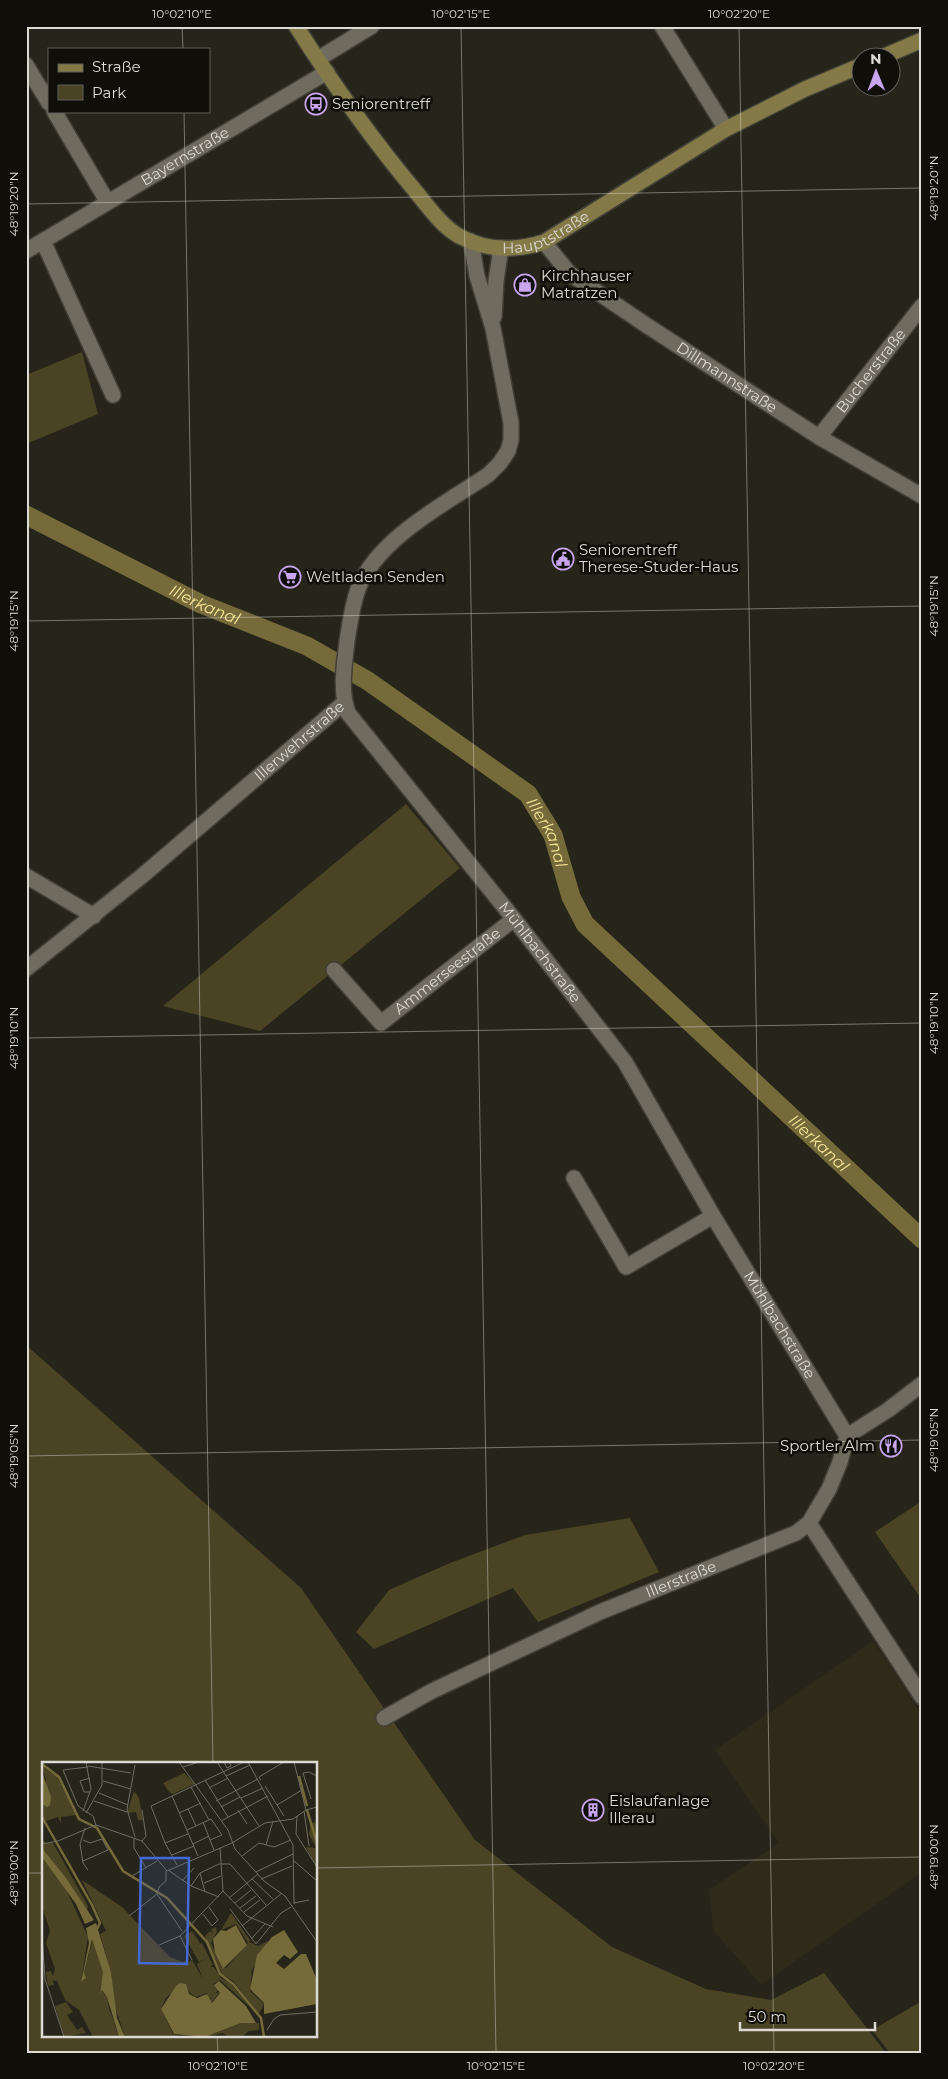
<svg xmlns="http://www.w3.org/2000/svg" width="948" height="2079" viewBox="0 0 948 2079" font-family="Montserrat,sans-serif">
  <rect width="100%" height="100%" fill="#27251a"/>
  <polygon fill="#2f2b1a" points="873,1641 922,1715 922,1872 761,1985 714,1931 709,1890 779,1843 715,1750"/>
  <g fill="#4a4324" fill-rule="evenodd">
    <polygon points="82,352 98,414 26,444 26,375"/>
    <polygon points="406,804 460,868 260,1031 163,1006"/>
    <path d="M26,1345l275,243 174,252 137,107 94,42 65,11 53,-27 62,80h-860zM44,1763h272v272h-272z"/>
    <polygon points="922,1501 922,1600 875,1532"/>
    <polygon points="630,1518 659,1572 538,1622 513,1588 374,1649 356,1632 389,1590 450,1563 525,1535"/>
    <polygon points="922,2001 922,2053 890,2053 872,2030"/>
  </g>
  <g fill="none" stroke-linecap="round" stroke-linejoin="round">
    <path stroke="#756a3a" stroke-width="19" id="s1" d="M26,515l175,89 106,42 61,35 160,113 25,41 18,62 14,27 337,315"/>
    <g stroke="#413f36" stroke-width="18">
      <g id="street">
        <polyline points="662,26 726,129"/>
        <polyline points="318,59 372,26"/>
        <polyline points="26,65 49,103"/>
        <polyline points="54,111 107,201"/>
        <polyline points="43,241 113,395"/>
        <path id="s2" d="M544,242l25,31 77,52 173,112 103,59"/>
        <path id="s3" d="M26,251l301,-179"/>
        <polyline points="494,317 496,281 501,248"/>
        <path id="s4" d="M819,437l103,-131"/>
        <path id="s5" d="M345,702l3,11 166,206 111,143 88,154 134,220"/>
        <polyline points="26,876 94,916"/>
        <path id="s6" d="M26,969l116,-93 203,-174c-4,-19 0,-42 2,-61 3,-18 5,-35 11,-52 19,-50 88,-86 130,-114l12,-12 8,-12 3,-11v-17l-18,-95 -16,-52 -6,-35"/>
        <path id="s7" d="M334,970l47,53 133,-104"/>
        <polyline points="574,1178 626,1267 713,1216"/>
        <polyline points="809,1523 922,1697"/>
        <path id="s8" d="M384,1718l48,-27 168,-79 196,-79 13,-10 20,-34 11,-27 7,-26 41,-26 34,-26"/>
      </g>
    </g>
    <g stroke="#413f36" stroke-width="18">
      <g id="secondary">
        <path id="s9" d="M296,26c37,58 77,115 121,167 12,15 25,33 42,43 27,15 57,15 85,6l182,-113 79,-40 55,-23"/>
        <polyline points="880,58 922,40"/>
      </g>
    </g>
    <use href="#street" stroke="#6f6c5f" stroke-width="15"/>
    <use href="#secondary" stroke="#847a48" stroke-width="15"/>
  </g>
  <path fill="none" stroke="#dcdad3" stroke-width="1" stroke-opacity="0.45" d="M182,26l1,23M461,26l35,2027M739,26l35,2027M184,111l29,1652M26,204l896,-16M26,621l896,-15M26,1038l896,-15M26,1456l896,-16M316,1868l606,-11M26,1873h18M217,2035l1,18"/>
  <defs>
    <g id="bus-ring" transform="scale(1.125)"><circle r="9.5" fill="#0f0e09" stroke="#c8a5ee" stroke-width="1.5"/><path d="M-5-6H5V4H4V6H2V4H-2V6H-4V4H-5ZM-3.5-4V0h7V-4ZM-3.5 1.2v1.5H-2V1.2ZM2 1.2v1.5H3.5V1.2Z" fill="#c8a5ee"/></g>
    <g id="shop-ring" transform="scale(1.125)"><circle r="9.5" fill="#0f0e09" stroke="#c8a5ee" stroke-width="1.5"/><path d="M-5-2.5h2.3a2.7 3.5 0 0 1 5.4 0H5L5.5 6h-11ZM-1.5-2.5h3a1.5 2.3 0 0 0-3 0Z" fill="#c8a5ee"/></g>
    <g id="civic-ring" transform="scale(1.125)"><circle r="9.5" fill="#0f0e09" stroke="#c8a5ee" stroke-width="1.5"/><path d="M-.6-6.5H3V-4.5H.6V-3L4-1V1h2V6H-6V1h2V-1L-.6-3ZM-1.2 2.5V6h2.4V2.5Z" fill="#c8a5ee"/></g>
    <g id="supermarket-ring" transform="scale(1.125)"><circle r="9.5" fill="#0f0e09" stroke="#c8a5ee" stroke-width="1.5"/><path d="M-6-5.5h2.5l.6 2H6L4.5 2H-2.5L-4.4-4H-6ZM-1.5 3.2a1.3 1.3 0 1 0 .1 0ZM3 3.2a1.3 1.3 0 1 0 .1 0Z" fill="#c8a5ee"/></g>
    <g id="restaurant-ring" transform="scale(1.125)"><circle r="9.5" fill="#0f0e09" stroke="#c8a5ee" stroke-width="1.5"/><path d="M-5-6h1v4h1v-4h1v4h1v-4h1v5L-1.5 .5V6h-2V.5L-5-1ZM5-6V6H3V1.5H1.5Q1.5-4 5-6Z" fill="#c8a5ee"/></g>
    <g id="building-ring" transform="scale(1.125)"><circle r="9.5" fill="#0f0e09" stroke="#c8a5ee" stroke-width="1.5"/><path d="M-4-6H4V6H1V3H-1V6H-4ZM-2.5-4.3h1.7v1.8h-1.7ZM.8-4.3h1.7v1.8H.8ZM-2.5-1h1.7V.8h-1.7ZM.8-1h1.7V.8H.8Z" fill="#c8a5ee"/></g>
  </defs>
  <g fill-rule="evenodd">
    <use href="#bus-ring" x="316" y="104"/>
    <use href="#shop-ring" x="525" y="285"/>
    <use href="#civic-ring" x="563" y="559"/>
    <use href="#supermarket-ring" x="290" y="577"/>
    <use href="#restaurant-ring" x="891" y="1446"/>
    <use href="#building-ring" x="593" y="1810"/>
  </g>
  <g text-anchor="middle" stroke-width="5" stroke-linejoin="round" paint-order="stroke">
    <g font-size="15" fill="#dcdad3" stroke="#0f0e09" text-anchor="start">
      <text x="332" y="109">Seniorentreff</text>
      <text x="541" y="281">Kirchhauser<tspan x="541" dy="17">Matratzen</tspan></text>
      <text x="579" y="555">Seniorentreff<tspan x="579" dy="17">Therese-Studer-Haus</tspan></text>
      <text x="306" y="582">Weltladen Senden</text>
      <text x="875" y="1451" text-anchor="end">Sportler Alm</text>
      <text x="609" y="1806">Eislaufanlage<tspan x="609" dy="17">Illerau</tspan></text>
    </g>
    <g font-size="15" fill="#dcdad3" stroke="#0f0e09">
      <text dy="5" stroke="none"><textPath href="#s3" startOffset="185">Bayernstraße</textPath></text>
      <text dy="5" stroke="none"><textPath href="#s9" startOffset="359">Hauptstraße</textPath></text>
      <text dy="5" stroke="none"><textPath href="#s4" startOffset="84">Bucherstraße</textPath></text>
      <text dy="5" stroke="none"><textPath href="#s2" startOffset="229">Dillmannstraße</textPath></text>
      <text dy="5" stroke="none"><textPath href="#s6" startOffset="356">Illerwehrstraße</textPath></text>
      <text dy="5" stroke="none"><textPath href="#s5" startOffset="318">Mühlbachstraße</textPath></text>
      <text dy="5" stroke="none"><textPath href="#s7" startOffset="155">Ammerseestraße</textPath></text>
      <text dy="5" stroke="none"><textPath href="#s5" startOffset="762">Mühlbachstraße</textPath></text>
      <text dy="5" stroke="none"><textPath href="#s8" startOffset="328">Illerstraße</textPath></text>
    </g>
    <g font-size="16" font-style="italic" fill="#f8e598" stroke="#0f0e09">
      <text dy="6" stroke="none"><textPath href="#s1" startOffset="200">Illerkanal</textPath></text>
      <text dy="6" stroke="none"><textPath href="#s1" startOffset="620">Illerkanal</textPath></text>
      <text dy="6" stroke="none"><textPath href="#s1" startOffset="1040">Illerkanal</textPath></text>
    </g>
  </g>
  <g transform="translate(42 1762)">
    <rect width="275" height="275" fill="#27251a"/>
    <path d="M0,4l15,11 20,38 -16,2v6l-3,-6 -12,4 -4,-4 4,-37zM142,11l11,11 -22,10 -4,-2 -6,-9zM92,29l5,7 4,22h-5l-2,-8 -9,1zM273,60l2,8v39l-11,-22 10,1 -7,-14 2,-11zM0,77l4,4h7l35,63 -1,5 -45,-63zM0,95l22,28 24,52 -7,45 5,-4 -2,-6 8,-31 -2,-7 4,9 10,29 -4,23 2,-5 3,5 -1,-21 5,34 10,29h-26l-14,-27 -14,-10 -8,-19 -4,-1 1,5 -6,1 -2,-14 5,-1 2,5 2,-7 -9,-26 4,-12 -8,-25zM40,118l40,27 48,50 13,5 7,-4 -6,7 8,-5 11,19 -6,-15 12,-7 4,8 -3,2h4l7,11 9,5 20,24 -30,-27 -7,4 6,6 -4,3 5,-1 -8,10 -3,-1 4,-4 -4,2 -2,-6 -11,4 -6,-4 -8,-10 -16,15 -5,11 12,25 9,3h-57l-10,-30 -4,-35 -11,-38 6,-3zM189,151l19,27 -1,2 9,4 10,-5 -16,29 -2,21 14,13 -5,10 -26,-33 -11,-7 -17,-38 5,-5 3,2 -2,-4 5,-2 1,5 -6,11 11,25h4l22,-25 -12,-19 -15,6zM150,169l8,12 -2,2 4,-2 7,14 -10,5 -15,-26zM24,240l7,10 -6,3 10,15 5,-3 4,6 -22,4 -9,-31zM199,261h18v7l-10,1 -7,6h-14l-5,-4 -17,4z" fill="#4a4324"/>
    <path d="M0,10l9,25 -1,8 -3,2 -5,-3zM0,86l24,30 28,42 -9,4 -9,-20 -34,-47zM54,161l15,49 6,46 8,19h-6l-12,-40 -5,-7 -2,5 3,-23 -11,-33 -8,33 2,6 -5,4 8,-39 -3,-15zM194,163l11,20 -24,24 -8,-16 -2,-14 8,-9 5,1zM242,168l14,22 -8,7 -6,-4 -8,8 8,6 17,-15h5l11,26v24l-53,10v-11l-14,-14 7,-34 15,-18zM177,219l27,25 10,17h-15l-36,14 -31,-3 -13,-25 15,-23 4,-3 6,1 3,10 8,4 10,-4 5,9 8,-10 -6,-8z" fill="#756a3a"/>
    <path fill="none" stroke="#756a3a" stroke-width="2.5" d="M0,2l17,13 20,42 18,9 26,43 44,27 40,44 13,32 13,10 28,34 3,19M257,14l8,30M265,48l10,33M0,55l50,88 8,18 -3,6"/>
    <path fill="none" stroke="#6f6d64" stroke-width="1" d="M137,0l49,68 7,19 29,32 21,15 32,46M175,0l42,64M182,0l3,6 4,-2 -2,-4M206,0l45,83 1,59M252,0l12,48M46,4l43,7M46,5l-25,3 15,36 15,10 3,9M141,5l16,-5M184,14l24,-11M48,16l-10,3 4,11h6M163,18l23,37M219,18l-2,-3 25,-15M61,19l28,8M223,24l19,30M149,25l18,33M167,26l19,-10M57,31l29,12M130,34l26,60M199,36l22,-10M269,37l-8,-26 6,-1 8,4M52,39l33,11M174,39l42,-22M235,43l25,-15M179,45l19,-10M146,47l8,17M100,48l4,26 -4,5M196,48l9,14M41,49l8,-22 -5,-27M262,49l5,35M44,51l16,-28v-23M137,51l22,-10M255,54l-1,18 21,33M179,59l47,-25M161,60l11,28M43,66l-5,16 3,19 5,7M145,68l24,-11 11,16 -12,5M93,75l-8,-28 8,-44M92,77v9l12,20M41,78l7,3 12,-4 6,11 -25,11M123,81l23,-9M190,81l33,-20 28,-4 13,-9 11,-3M0,82l16,-3 38,-16 46,16 25,30 65,-28M151,82l16,-8M224,83l7,-24M130,93l22,-9M200,94l17,-13 15,4 17,-7M251,98l24,21M135,103l-12,-22 -14,-37 93,-44M126,108l23,16 28,11M214,110l37,-18M158,111l5,19M90,114l25,-15M210,117l21,20M219,117l31,-13M140,119l12,-13M162,121l17,-7M149,124l9,-13 19,-9h11l36,41M181,129l24,25 26,11M115,132l25,37M187,136l29,-24M193,141l16,-13M252,141l15,-3M198,146l16,-12M188,147l26,35 25,-31 10,-6M202,150l16,-12M161,152l9,12 6,-6 -9,-13M87,154l28,-22 2,-7 7,-6v-10M200,164l40,-33M0,173l3,44 19,58M138,174l12,24M209,177l14,-15M117,183l21,-9 43,-45 -3,-43M225,268l7,-11 6,-4 37,-3"/>
    <path fill="#436ad7" fill-opacity="0.15" stroke="#436ad7" stroke-width="2.5" d="M99,96h48l-2,106 -48,-1z"/>
    <rect width="275" height="275" fill="none" stroke="#dcdad3" stroke-width="2.5"/>
  </g>
  <rect width="948" height="2079" fill="none" stroke="#0f0e09" stroke-width="55"/>
  <rect x="48" y="48" width="162" height="65" fill="#0f0e09" stroke="#61605a"/>
  <rect x="58" y="64" width="25" height="8" fill="#847a48" stroke="#61605a"/>
  <text x="92" y="72" font-size="15" fill="#dcdad3">Straße</text>
  <rect x="58" y="85" width="25" height="15" fill="#4a4324" stroke="#61605a"/>
  <text x="92" y="98" font-size="15" fill="#dcdad3">Park</text>
  <g transform="translate(876 72) rotate(359)"><circle r="24" fill="#0f0e09" stroke="#61605a"/>
  <path d="M0-4L9 19L0 12L-9 19Z" fill="#c8a5ee"/>
  <text y="-8" font-size="14" font-weight="bold" text-anchor="middle" fill="#dcdad3">N</text>
  </g>
  <path d="M740 2022v8h135v-8" fill="none" stroke="#dcdad3" stroke-width="2.5"/>
  <text x="748" y="2022" font-size="15" fill="#dcdad3" stroke="#0f0e09" stroke-width="4" paint-order="stroke">50 m</text>
  <rect x="28" y="28" width="892" height="2024" fill="none" stroke="#dcdad3" stroke-width="2"/>
  <g font-size="12" text-anchor="middle" fill="#dcdad3">
    <text x="182" y="18">10°02'10"E</text>
    <text x="461" y="18">10°02'15"E</text>
    <text x="739" y="18">10°02'20"E</text>
    <text transform="translate(934 188) rotate(-90)" y="4">48°19'20"N</text>
    <text transform="translate(14 204) rotate(-90)" y="4">48°19'20"N</text>
    <text transform="translate(934 606) rotate(-90)" y="4">48°19'15"N</text>
    <text transform="translate(14 621) rotate(-90)" y="4">48°19'15"N</text>
    <text transform="translate(934 1023) rotate(-90)" y="4">48°19'10"N</text>
    <text transform="translate(14 1038) rotate(-90)" y="4">48°19'10"N</text>
    <text transform="translate(934 1440) rotate(-90)" y="4">48°19'05"N</text>
    <text transform="translate(14 1456) rotate(-90)" y="4">48°19'05"N</text>
    <text transform="translate(934 1857) rotate(-90)" y="4">48°19'00"N</text>
    <text transform="translate(14 1873) rotate(-90)" y="4">48°19'00"N</text>
    <text x="218" y="2070">10°02'10"E</text>
    <text x="496" y="2070">10°02'15"E</text>
    <text x="774" y="2070">10°02'20"E</text>
  </g>
</svg>
